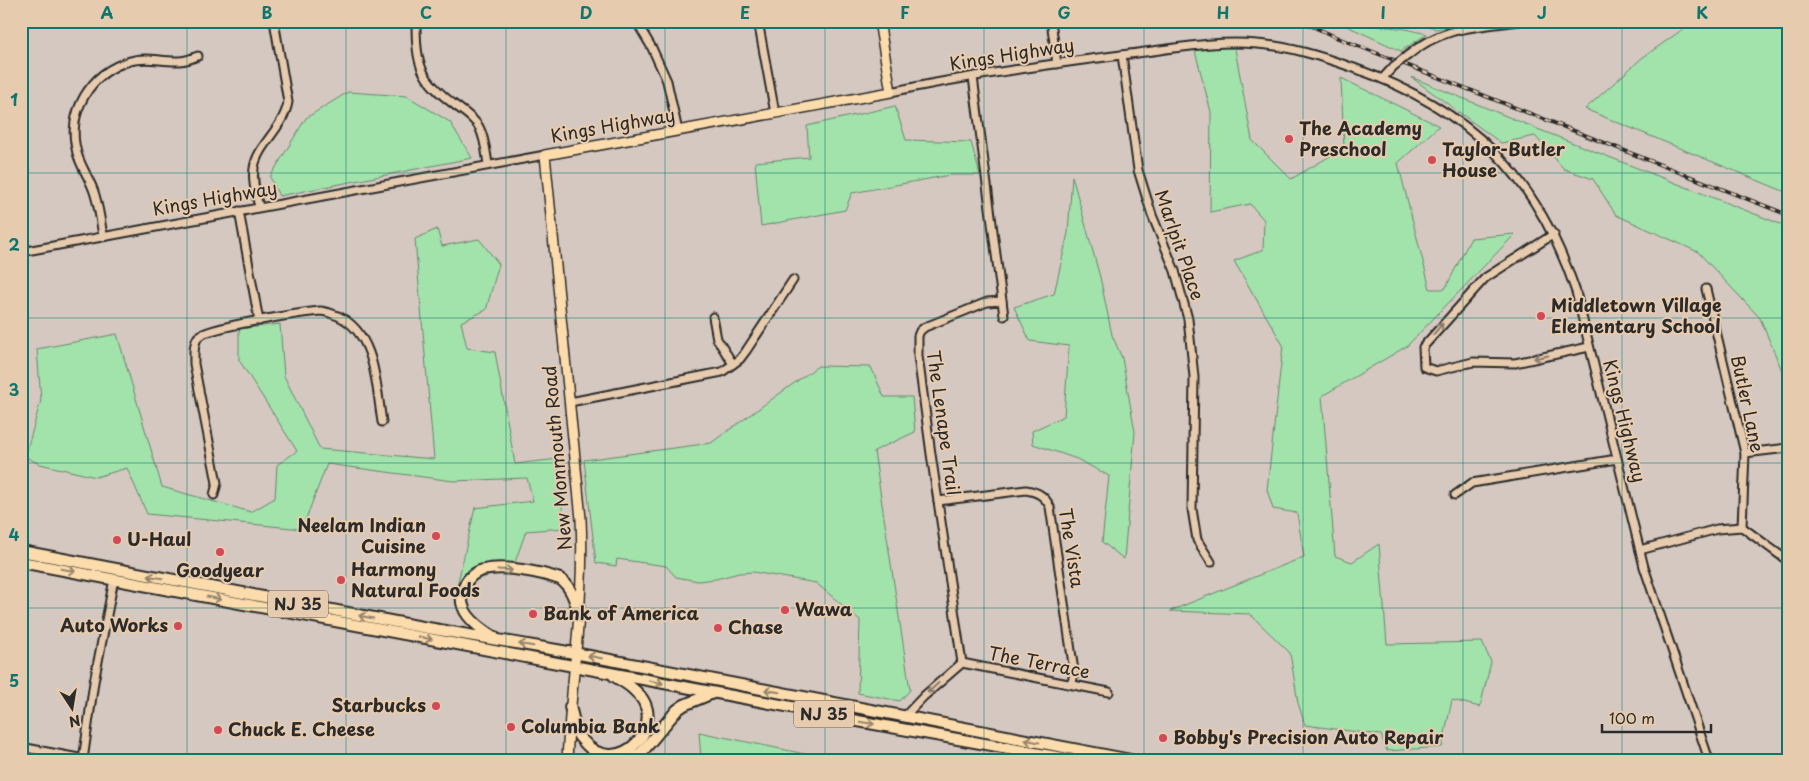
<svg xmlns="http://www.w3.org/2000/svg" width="1809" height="781" viewBox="0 0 1809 781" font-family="'Playpen Sans',sans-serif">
  <rect width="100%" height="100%" fill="#d5c8c1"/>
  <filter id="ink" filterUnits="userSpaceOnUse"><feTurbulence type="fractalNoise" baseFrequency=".02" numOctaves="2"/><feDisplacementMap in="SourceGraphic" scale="10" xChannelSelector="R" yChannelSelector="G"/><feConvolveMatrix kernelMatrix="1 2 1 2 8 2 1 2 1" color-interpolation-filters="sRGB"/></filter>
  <g filter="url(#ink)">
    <g fill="#a2e2ab" stroke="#66866b">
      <polygon points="1336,21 1355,21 1361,24 1406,29 1427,34 1401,51"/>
      <polygon points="1407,21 1485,21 1436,29 1424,24"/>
      <polygon points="1682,21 1788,21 1788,193 1585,109 1642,58 1686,27"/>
      <polygon points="1234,44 1252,140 1291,179 1344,148 1341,78 1439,126 1398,163 1430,289 1445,289 1471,238 1515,234 1407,346 1322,396 1335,556 1352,562 1379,544 1387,644 1482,642 1491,662 1480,707 1452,700 1442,747 1387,751 1381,735 1305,725 1298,703 1290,653 1250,614 1170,611 1304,557 1297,513 1273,509 1267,490 1283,345 1234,261 1263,250 1264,220 1250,204 1210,212 1211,112 1194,47"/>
      <polygon points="1411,77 1540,130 1788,227 1788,385 1760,318 1698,252 1616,215 1593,179 1564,169 1535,136 1501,143"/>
      <polygon points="348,92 407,96 450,122 472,158 279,196 270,177 306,118"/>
      <polygon points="895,106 906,140 971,142 980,175 950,175 852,193 845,210 761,226 755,162 809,157 807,126"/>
      <polygon points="1072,176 1100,277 1112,335 1122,358 1135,432 1124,559 1102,542 1109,476 1077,459 1033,444 1032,431 1064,416 1069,346 1030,341 1014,307 1054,294 1068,233"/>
      <polygon points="437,229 442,246 479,239 499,264 486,310 461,322 467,348 495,352 515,464 558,459 564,528 526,531 513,568 457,586 475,508 533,501 527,478 453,481 327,464 302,529 147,514 127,468 96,477 40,464 21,455 21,450 27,450 41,400 37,349 117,334 162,487 251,512 275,498 277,465 297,451 239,360 239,329 280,324 284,376 320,449 434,459 415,239"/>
      <polygon points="818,366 871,367 884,397 912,397 915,432 874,451 910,690 900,701 858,693 860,620 816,583 753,572 739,573 716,579 698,581 676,577 666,566 617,559 616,566 596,563 584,460 711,443"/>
      <polygon points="699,732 805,754 804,760 701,760"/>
    </g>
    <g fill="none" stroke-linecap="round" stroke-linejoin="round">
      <g stroke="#2b2b2b" stroke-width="11">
        <g id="minor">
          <path d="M416,21c0,45 4,58 40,85 8,6 18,12 23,21 6,11 7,25 9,37"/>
          <polyline points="636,21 652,48 667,81 678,131"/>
          <polyline points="758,21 775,113"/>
          <polyline points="1051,21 1057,64"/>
          <polyline points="1122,55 1138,170 1152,215 1175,271 1188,319 1194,377 1192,509 1197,540 1211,562"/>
          <path d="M1407,56c35,-30 69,-29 113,-35"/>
          <polyline points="973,77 1004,316"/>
          <polyline points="1382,79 1394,66"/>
          <path d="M891,92c78,-17 159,-28 238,-38 42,-5 86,-14 128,-10 32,2 66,13 97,24 116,41 183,107 222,224l68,275 65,193"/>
          <path d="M259,207c-3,-13 -7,-26 -5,-39 3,-23 30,-40 34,-66l-14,-81"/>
          <polyline points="239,211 259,321"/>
          <polyline points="1554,234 1485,278 1423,347 1424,367 1436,371 1473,362 1515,363 1589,347"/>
          <path d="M103,236c-2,-13 -4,-28 -8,-41 -4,-15 -14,-27 -18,-42 -11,-40 13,-81 53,-92 17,-5 32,1 49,0 7,0 13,-3 19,-5"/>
          <polyline points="21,252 545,155"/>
          <polyline points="1706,289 1745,453 1742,527"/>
          <polyline points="713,317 717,339 733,364"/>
          <polyline points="570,402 722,372 740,359 746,351 793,280"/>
          <polyline points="1745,453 1788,448"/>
          <path d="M214,495l3,-12 -23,-119c0,-9 -1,-20 4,-27 9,-10 103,-24 122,-26 6,0 12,3 18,5 38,17 38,70 44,106"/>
          <polyline points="1455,495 1472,483 1617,459"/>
          <path d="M938,501l88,-11c12,2 19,6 24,17l24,164 -2,13"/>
          <polyline points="1640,550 1717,529 1742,527 1788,561"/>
          <polyline points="962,663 931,454 918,356 918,336 920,331 925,327 960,313 987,302 1002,301"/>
          <polyline points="962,663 1109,692"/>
          <polyline points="905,716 924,696 962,663"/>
          <polyline points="21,747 84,759"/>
          <polyline points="83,760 94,682 114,579"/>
        </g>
      </g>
      <g stroke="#2b2b2b" stroke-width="12">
        <path id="major" d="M567,760c4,-81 18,-160 14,-241l-36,-364 346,-63 -12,-71"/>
      </g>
      <g stroke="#2b2b2b" stroke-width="14">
        <g id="highway">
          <polyline points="21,551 422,627 574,653 1131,760"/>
          <polyline points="21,562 807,710 830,716 1074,760"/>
          <path d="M494,637c-18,-11 -41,-28 -29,-52 3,-7 10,-13 18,-15 22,-5 56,2 77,9 11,7 15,22 19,34"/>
          <path d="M570,707c3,9 4,18 7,26 2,4 5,7 7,9 33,39 91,-19 49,-53 -5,-5 -13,-9 -19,-13"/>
          <polyline points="630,760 642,752 677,710 684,705 713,693"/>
        </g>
      </g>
      <use href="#minor" stroke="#e7cbae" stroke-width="7"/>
      <use href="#major" stroke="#fcdcac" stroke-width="9"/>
      <use href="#highway" stroke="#fcdcac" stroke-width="10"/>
      <g stroke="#2b2b2b" stroke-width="4">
        <polyline id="rail" points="1301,21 1338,38 1788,215"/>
      </g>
      <use href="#rail" stroke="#e7cbae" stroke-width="2" stroke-dasharray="5.5" stroke-linecap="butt"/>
      <g stroke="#2b2b2b" stroke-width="11" stroke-linecap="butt">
        <polyline id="minor-bridge" points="1394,66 1407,56"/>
      </g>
      <use href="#minor-bridge" stroke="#e7cbae" stroke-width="7"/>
    </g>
    <defs><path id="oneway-shaft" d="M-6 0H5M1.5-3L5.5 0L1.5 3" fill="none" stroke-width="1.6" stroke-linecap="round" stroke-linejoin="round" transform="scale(1.25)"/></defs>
    <g stroke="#897b6c">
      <use href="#oneway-shaft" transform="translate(1438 329) rotate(-50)"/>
      <use href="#oneway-shaft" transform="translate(1541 357) rotate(168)"/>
      <use href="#oneway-shaft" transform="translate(933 688) rotate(138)"/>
    </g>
    <g stroke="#94846c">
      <use href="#oneway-shaft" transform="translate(68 570) rotate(10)"/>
      <use href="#oneway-shaft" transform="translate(505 570) rotate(3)"/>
      <use href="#oneway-shaft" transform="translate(155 577) rotate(-170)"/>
      <use href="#oneway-shaft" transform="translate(214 598) rotate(11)"/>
      <use href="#oneway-shaft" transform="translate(366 617) rotate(-169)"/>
      <use href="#oneway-shaft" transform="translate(425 638) rotate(11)"/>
      <use href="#oneway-shaft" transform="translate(526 645) rotate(-170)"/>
      <use href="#oneway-shaft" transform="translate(595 657) rotate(-169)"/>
      <use href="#oneway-shaft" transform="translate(656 682) rotate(11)"/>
      <use href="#oneway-shaft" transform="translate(772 691) rotate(-170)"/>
      <use href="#oneway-shaft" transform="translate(867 723) rotate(10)"/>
      <use href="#oneway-shaft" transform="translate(1032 741) rotate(-169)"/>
    </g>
  </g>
  <path fill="none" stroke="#0f766e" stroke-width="1" stroke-opacity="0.55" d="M187,21v739M346,21v739M506,21v739M665,21v739M825,21v739M984,21v739M1144,21v739M1303,21v739M1463,21v739M1622,21v739M21,173h1767M21,318h1767M21,463h1767M21,608h1767"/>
  <g fill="#d1495b" stroke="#e7cbae" stroke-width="2">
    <circle cx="1289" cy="139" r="5"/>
    <circle cx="1432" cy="160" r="5"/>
    <circle cx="1541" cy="316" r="5"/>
    <circle cx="436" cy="536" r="5"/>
    <circle cx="117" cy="540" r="5"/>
    <circle cx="220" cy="552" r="5"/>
    <circle cx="341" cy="580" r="5"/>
    <circle cx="785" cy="610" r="5"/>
    <circle cx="533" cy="614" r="5"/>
    <circle cx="178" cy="626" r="5"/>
    <circle cx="718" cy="628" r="5"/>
    <circle cx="436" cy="706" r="5"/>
    <circle cx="511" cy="727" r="5"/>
    <circle cx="218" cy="730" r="5"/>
    <circle cx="1163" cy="738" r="5"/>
  </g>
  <g text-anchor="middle" stroke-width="4" stroke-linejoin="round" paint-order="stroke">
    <g fill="#e7cbae" stroke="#635b52" stroke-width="1">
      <rect x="268" y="590.5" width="60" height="27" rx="4"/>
      <rect x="794" y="700.5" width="60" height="27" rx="4"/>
    </g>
    <g font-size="16" font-weight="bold" fill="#2b2b2b">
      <text x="298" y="610">NJ 35</text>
      <text x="824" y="720">NJ 35</text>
    </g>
    <g font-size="18" fill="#2b2b2b" stroke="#e7cbae">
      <text transform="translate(1012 55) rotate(-9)" y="6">Kings Highway</text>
      <text transform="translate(613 126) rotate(-10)" y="6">Kings Highway</text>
      <text transform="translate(215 199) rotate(-10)" y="6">Kings Highway</text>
      <text transform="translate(1179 245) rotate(71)" y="6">Marlpit Place</text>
      <text transform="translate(1747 404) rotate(78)" y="6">Butler Lane</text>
      <text transform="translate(1624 421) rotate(76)" y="6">Kings Highway</text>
      <text transform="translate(943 423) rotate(82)" y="6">The Lenape Trail</text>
      <text transform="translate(558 458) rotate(-95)" y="6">New Monmouth Road</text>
      <text transform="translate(1071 548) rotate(81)" y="6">The Vista</text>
      <text transform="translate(1039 663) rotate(11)" y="6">The Terrace</text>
    </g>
    <g font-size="18" font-weight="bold" fill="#2b2b2b" stroke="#e7cbae" text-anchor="start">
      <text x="1299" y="135">The Academy<tspan x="1299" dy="21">Preschool</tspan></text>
      <text x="1442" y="156">Taylor-Butler<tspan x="1442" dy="21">House</tspan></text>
      <text x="1551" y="312">Middletown Village<tspan x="1551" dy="21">Elementary School</tspan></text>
      <text x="426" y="532" text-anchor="end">Neelam Indian<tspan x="426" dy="21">Cuisine</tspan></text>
      <text x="127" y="546">U-Haul</text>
      <text x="351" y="576">Harmony<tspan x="351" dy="21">Natural Foods</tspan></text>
      <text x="220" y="577" text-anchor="middle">Goodyear</text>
      <text x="795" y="616">Wawa</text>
      <text x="543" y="620">Bank of America</text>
      <text x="168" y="632" text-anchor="end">Auto Works</text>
      <text x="728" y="634">Chase</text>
      <text x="426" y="712" text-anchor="end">Starbucks</text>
      <text x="521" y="733">Columbia Bank</text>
      <text x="228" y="736">Chuck E. Cheese</text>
      <text x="1173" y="744">Bobby's Precision Auto Repair</text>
    </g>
  </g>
  <rect width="1809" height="781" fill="none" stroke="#e7cbae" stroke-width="55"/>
  <g transform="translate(72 708) rotate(168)" stroke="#e7cbae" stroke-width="4" paint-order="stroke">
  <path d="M0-4L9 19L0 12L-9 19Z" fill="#2b2b2b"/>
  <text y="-8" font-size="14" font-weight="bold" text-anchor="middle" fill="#2b2b2b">N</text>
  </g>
  <path d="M1602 724v8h109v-8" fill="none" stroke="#2b2b2b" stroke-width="2.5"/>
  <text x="1609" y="724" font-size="15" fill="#2b2b2b" stroke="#e7cbae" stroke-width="4" paint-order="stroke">100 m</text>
  <rect x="28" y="28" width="1754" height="726" fill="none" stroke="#0f766e" stroke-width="2"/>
  <g font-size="16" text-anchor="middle" font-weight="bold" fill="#0f766e">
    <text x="107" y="19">A</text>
    <text x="267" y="19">B</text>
    <text x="426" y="19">C</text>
    <text x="586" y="19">D</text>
    <text x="745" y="19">E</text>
    <text x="905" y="19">F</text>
    <text x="1064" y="19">G</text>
    <text x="1223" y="19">H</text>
    <text x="1383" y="19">I</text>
    <text x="1542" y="19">J</text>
    <text x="1702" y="19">K</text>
    <text x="14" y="106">1</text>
    <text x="14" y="251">2</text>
    <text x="14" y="396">3</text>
    <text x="14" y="541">4</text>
    <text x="14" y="687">5</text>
  </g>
</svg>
